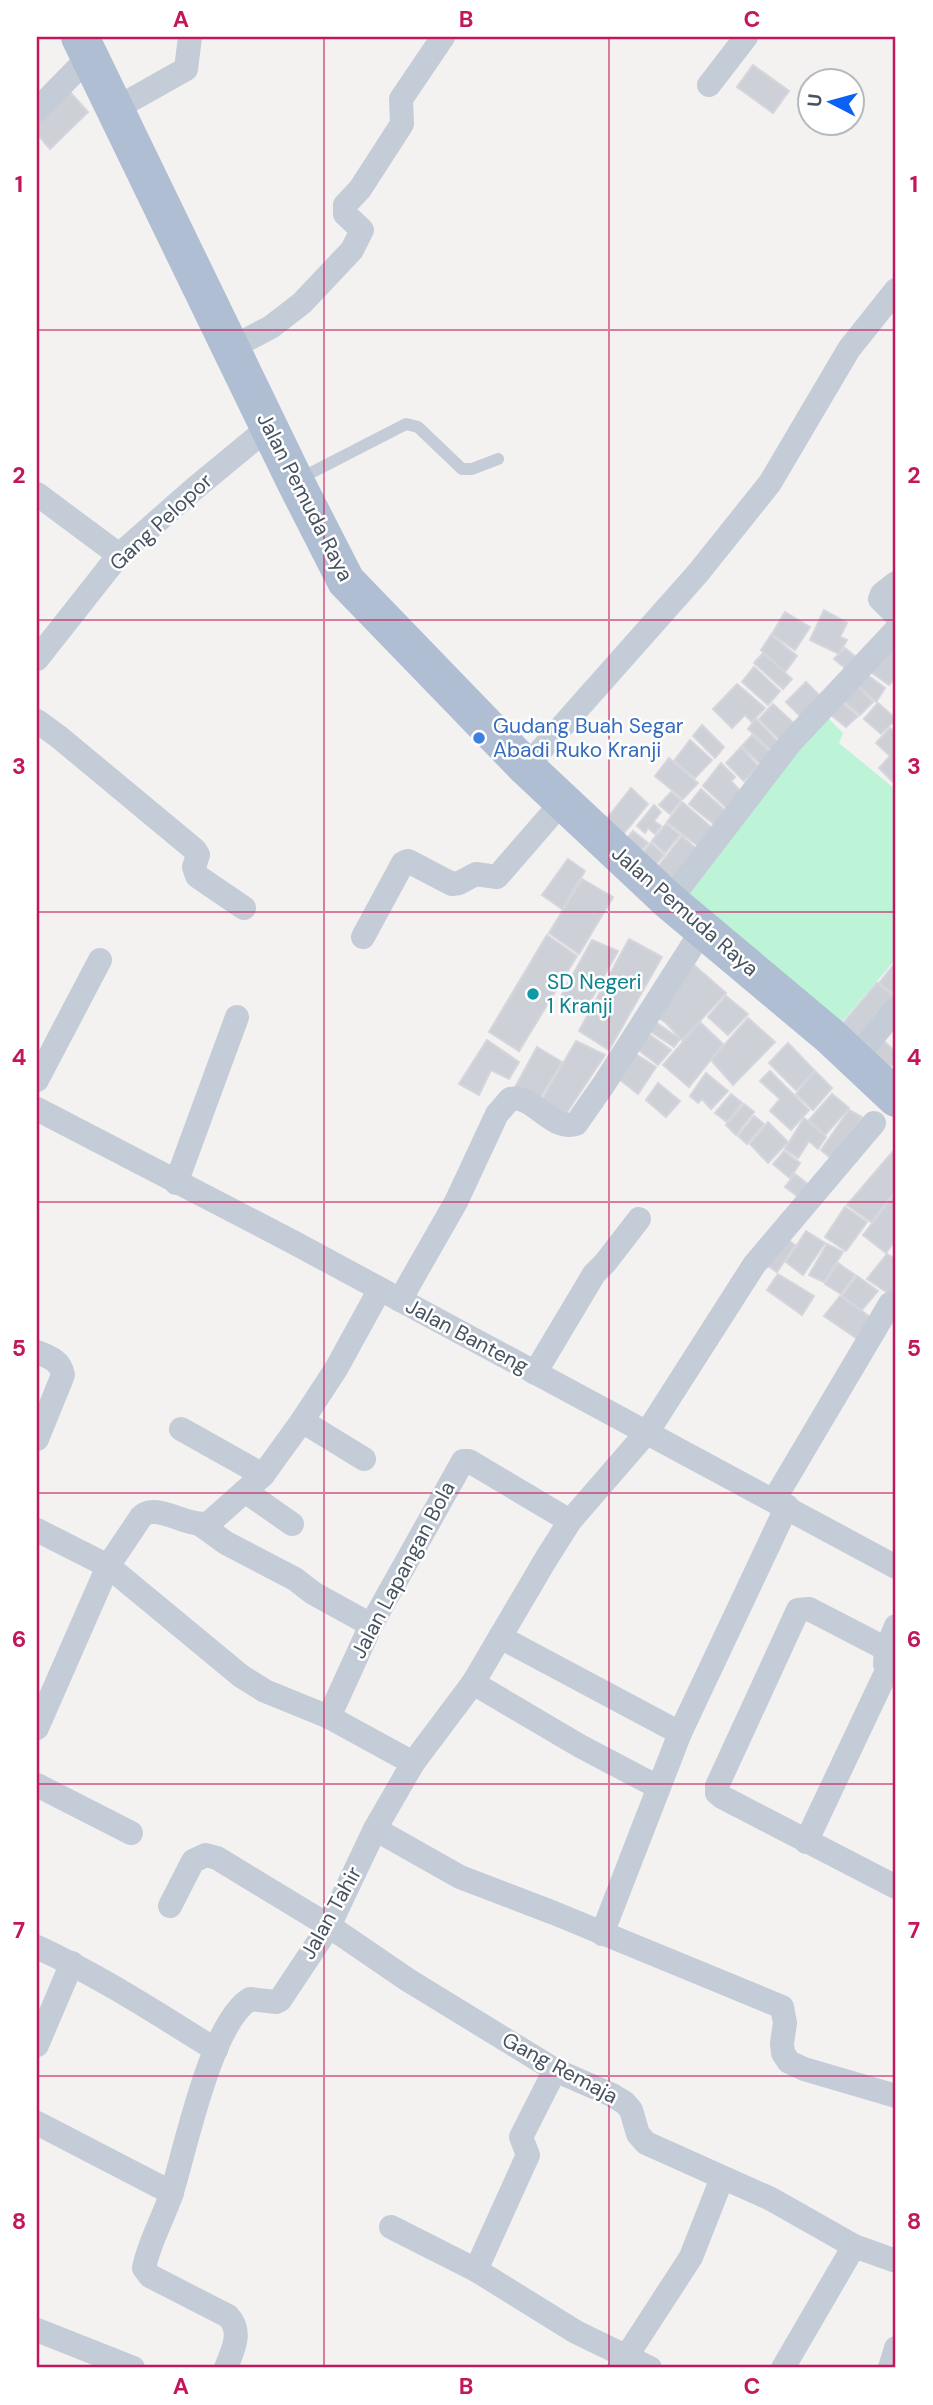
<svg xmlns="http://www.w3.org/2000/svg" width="933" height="2405" viewBox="0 0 933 2405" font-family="'DM Sans',sans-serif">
  <rect width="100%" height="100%" fill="#f4f1f1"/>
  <polygon fill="#bdf3d6" points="825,715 843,733 839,743 896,790 896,959 834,1031 679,899"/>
  <g fill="#cdd0d6" stroke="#d5d6dd" stroke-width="2">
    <polygon points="753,65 789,91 773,113 737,87"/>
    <polygon points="69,91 88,112 50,149 37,134 37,121"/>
    <polygon points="824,610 847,623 840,637 847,640 839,654 810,640"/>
    <polygon points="785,612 810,627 795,650 772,634"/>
    <polygon points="771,635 797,656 785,672 761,650"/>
    <polygon points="896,641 896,677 889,685 865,668"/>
    <polygon points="845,648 863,663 852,674 834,659"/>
    <polygon points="763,653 792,679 783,689 754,663"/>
    <polygon points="754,667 780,691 768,705 742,682"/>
    <polygon points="862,671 885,688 876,702 853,681"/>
    <polygon points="852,681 873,702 860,715 838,697"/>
    <polygon points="806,682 821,697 802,718 786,702"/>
    <polygon points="737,684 765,708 752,722 745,715 732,728 713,709"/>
    <polygon points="836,698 858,716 846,727 826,711"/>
    <polygon points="878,703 896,719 881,734 864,719"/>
    <polygon points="773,704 798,727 783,743 759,719"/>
    <polygon points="756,719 781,745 773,752 748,729"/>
    <polygon points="702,725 724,747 715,758 693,736"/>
    <polygon points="890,728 896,733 896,777 892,781 879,768 890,756 876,743"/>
    <polygon points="752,735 771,753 761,765 742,746"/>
    <polygon points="690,740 712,760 695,778 674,761"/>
    <polygon points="741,747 758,766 744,781 726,763"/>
    <polygon points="669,758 698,783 683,799 655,776"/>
    <polygon points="721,763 735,777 731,781 746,797 732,813 703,786"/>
    <polygon points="631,788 648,804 615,844 599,829"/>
    <polygon points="701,789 730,815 720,829 689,804"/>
    <polygon points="671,792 681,800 670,814 659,805"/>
    <polygon points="682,802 717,832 702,849 667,822"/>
    <polygon points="654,805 661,812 654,821 661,826 655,834 648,828 645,833 637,826"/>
    <polygon points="666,824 680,835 665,853 652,841"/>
    <polygon points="633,831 648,843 632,860 619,848"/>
    <polygon points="682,836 699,851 666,892 650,877"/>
    <polygon points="651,843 664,855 649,872 636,861"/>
    <polygon points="568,859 585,871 562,909 542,895"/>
    <polygon points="582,879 613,897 579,954 549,933"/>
    <polygon points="547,935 577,956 519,1051 489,1032"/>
    <polygon points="629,939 662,957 609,1050 579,1031"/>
    <polygon points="592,940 618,951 583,1014 559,1000"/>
    <polygon points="896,962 896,996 879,983"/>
    <polygon points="694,965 726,993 682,1040 665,1022 654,1015"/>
    <polygon points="877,983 895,997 852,1053 833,1035"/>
    <polygon points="726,996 748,1014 728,1035 708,1017"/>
    <polygon points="748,1018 775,1042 733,1085 711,1060"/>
    <polygon points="651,1019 680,1039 674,1047 645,1028"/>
    <polygon points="700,1022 723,1044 689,1087 663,1065"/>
    <polygon points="643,1030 671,1050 658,1065 632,1045"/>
    <polygon points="878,1036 896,1052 896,1060 881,1079 858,1059"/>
    <polygon points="487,1040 519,1062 509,1079 491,1070 479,1095 459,1084"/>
    <polygon points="576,1041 605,1055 563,1118 540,1103"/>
    <polygon points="788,1043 815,1071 796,1090 769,1063"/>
    <polygon points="537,1047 562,1062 537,1103 513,1091"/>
    <polygon points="631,1051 656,1067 638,1094 614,1075"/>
    <polygon points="770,1071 809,1110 791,1130 770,1111 780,1099 760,1081"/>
    <polygon points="815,1071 832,1088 813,1110 796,1094"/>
    <polygon points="706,1073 728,1091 711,1109 702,1099 698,1103 690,1096"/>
    <polygon points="658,1083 680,1101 666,1117 646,1100"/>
    <polygon points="731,1094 742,1103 727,1122 715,1113"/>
    <polygon points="832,1094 849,1108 825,1135 809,1120"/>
    <polygon points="744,1104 754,1112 736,1135 726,1125"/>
    <polygon points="849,1110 862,1117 832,1159 821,1150"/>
    <polygon points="754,1116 764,1124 747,1144 738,1136"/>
    <polygon points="804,1118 826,1137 818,1149 809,1141 798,1158 785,1149"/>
    <polygon points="768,1122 788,1142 768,1163 750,1144"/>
    <polygon points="895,1149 896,1190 871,1222 847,1205"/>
    <polygon points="784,1151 800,1163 790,1178 773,1164"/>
    <polygon points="795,1174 809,1185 800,1198 785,1187"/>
    <polygon points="896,1193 896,1239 886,1253 863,1235"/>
    <polygon points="845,1207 867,1222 846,1251 825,1237"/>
    <polygon points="806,1231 825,1243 803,1275 786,1262"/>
    <polygon points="783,1236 795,1245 777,1272 762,1262"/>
    <polygon points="827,1244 843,1252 824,1282 809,1275"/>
    <polygon points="887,1254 896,1259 896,1294 894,1297 867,1279"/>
    <polygon points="838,1263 855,1275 841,1294 825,1284"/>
    <polygon points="778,1274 814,1296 802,1315 767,1290"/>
    <polygon points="857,1276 878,1291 862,1310 842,1296"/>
    <polygon points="840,1296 873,1319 856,1338 824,1316"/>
  </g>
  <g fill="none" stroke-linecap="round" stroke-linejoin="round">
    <polyline stroke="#c4ccd7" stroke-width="12" points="297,480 406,424 418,427 462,469 472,469 498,459"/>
    <g stroke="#c4ccd7" stroke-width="24">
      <polyline points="709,85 746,37"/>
      <polyline points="115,109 186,69 190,37"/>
      <polyline points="37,110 89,57"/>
      <polyline points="231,348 271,327 302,303 352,250 362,230 345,214 345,205 360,189 402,124 401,99 443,37"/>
      <polyline points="37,494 119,555"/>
      <polyline points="896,583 882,594 880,599 896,615"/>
      <polyline points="37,659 119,555 194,489 269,427"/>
      <polyline points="37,721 59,737 195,850 198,855 194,867 197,876 244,908"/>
      <polyline points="526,767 698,573 770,483 849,349 896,290"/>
      <polyline points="669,901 791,742 896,630"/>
      <polyline points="363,937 403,863 408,861 452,884 459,883 476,874 497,877 563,801"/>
      <polyline points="855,1059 896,1009"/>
      <polyline points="37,1080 100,960"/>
      <polyline points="37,1109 291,1241 896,1567"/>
      <polyline points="176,1183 237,1017"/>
      <path d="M400,1300l56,-98 41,-88 13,-15c24,-5 40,32 66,25l28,-40 99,-155"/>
      <path d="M37,1352c12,5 23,8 26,23l-26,64"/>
      <polyline points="535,1373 594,1274 605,1263 639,1219"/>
      <polyline points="302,1421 364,1459"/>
      <polyline points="181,1429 263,1475"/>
      <polyline points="245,1491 292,1524"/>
      <polyline points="774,1500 890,1304 896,1302"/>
      <polyline points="201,1525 226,1543 295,1579 313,1593 371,1625"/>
      <polyline points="37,1530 108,1566 241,1676 265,1691 329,1717 413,1763"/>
      <polyline points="500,1637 680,1733"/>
      <polyline points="896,1654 809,1609 798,1610 717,1786 717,1793 722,1797 896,1887"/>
      <polyline points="885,1664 886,1650 896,1626"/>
      <polyline points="473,1683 580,1746 658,1787"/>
      <polyline points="329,1717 371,1625 463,1461 469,1461 570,1521"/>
      <path d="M37,1728l71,-162 33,-49c15,-16 47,12 68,6l54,-48 39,-54 34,-52 44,-80"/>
      <polyline points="37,1785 131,1833"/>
      <polyline points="375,1829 460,1877 554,1913 782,2007 785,2023 782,2043 783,2053 789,2062 804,2069 896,2096"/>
      <polyline points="806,1842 885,1675 896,1664"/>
      <polyline points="170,1906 193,1861 206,1855 217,1858 329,1926 408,1980 555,2070 612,2095 625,2103 631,2110 638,2134 646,2143 771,2199 854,2246 896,2261"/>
      <polyline points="602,1934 680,1733 787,1506"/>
      <path d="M37,1947c63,29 121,67 179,103"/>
      <polyline points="37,2045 72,1963"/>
      <polyline points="37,2123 172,2193"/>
      <polyline points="391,2227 476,2270 576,2332 650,2368"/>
      <polyline points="476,2270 528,2155 521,2137 555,2070"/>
      <polyline points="37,2330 133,2368"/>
      <path d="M226,2368c7,-19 17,-36 2,-52l-78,-40 -6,-8c5,-26 20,-51 28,-76 14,-45 39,-169 78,-193l26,3 4,-2 49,-74 46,-97 38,-66 60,-80 73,-124 24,-38 78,-90 106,-166 120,-142"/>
      <polyline points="619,2368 691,2257 722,2178"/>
      <polyline points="783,2368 854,2246"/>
      <polyline points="890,2368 896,2348"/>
    </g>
    <polyline stroke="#afbed2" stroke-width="38" points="80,37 295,481 346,581 526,767 669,901 830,1036 896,1098"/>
  </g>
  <path fill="none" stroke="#c2185b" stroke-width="2" stroke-opacity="0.55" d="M324,37v2331M609,37v2331M37,330h859M37,620h859M37,912h859M37,1202h859M37,1493h859M37,1784h859M37,2076h859"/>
  <circle fill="#3f7fe0" stroke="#fff" stroke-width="2.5" cx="479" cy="738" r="7"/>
  <circle fill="#0f9aa8" stroke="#fff" stroke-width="2.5" cx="533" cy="994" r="7"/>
  <g text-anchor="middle" stroke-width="5" stroke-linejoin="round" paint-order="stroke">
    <g font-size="21" fill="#475360" stroke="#fff">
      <text transform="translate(305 497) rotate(63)" y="7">Jalan Pemuda Raya</text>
      <text transform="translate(161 522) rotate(-43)" y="7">Gang Pelopor</text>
      <text transform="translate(685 911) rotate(41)" y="7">Jalan Pemuda Raya</text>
      <text transform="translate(467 1336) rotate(28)" y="7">Jalan Banteng</text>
      <text transform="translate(403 1570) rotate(-62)" y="7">Jalan Lapangan Bola</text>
      <text transform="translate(331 1913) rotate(-61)" y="7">Jalan Tahir</text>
      <text transform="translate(560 2068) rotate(28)" y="7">Gang Remaja</text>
    </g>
    <g font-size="21" fill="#366cbe" stroke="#fff" text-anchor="start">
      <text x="493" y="733">Gudang Buah Segar<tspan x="493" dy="24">Abadi Ruko Kranji</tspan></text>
    </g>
    <g font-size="21" fill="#0d838f" stroke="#fff" text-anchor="start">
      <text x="547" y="989">SD Negeri<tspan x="547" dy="24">1 Kranji</tspan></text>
    </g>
  </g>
  <rect width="933" height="2405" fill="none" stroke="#ffffff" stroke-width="77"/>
  <g transform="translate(831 102) rotate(276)"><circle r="33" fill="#ffffff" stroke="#b5babf" stroke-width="2"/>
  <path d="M0-5L12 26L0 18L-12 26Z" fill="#0b61f4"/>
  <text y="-10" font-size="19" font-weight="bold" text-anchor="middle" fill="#475360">U</text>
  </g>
  <rect x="38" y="38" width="856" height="2328" fill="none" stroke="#c2185b" stroke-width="2.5"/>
  <g font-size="23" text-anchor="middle" font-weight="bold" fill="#c2185b">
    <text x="181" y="27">A</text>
    <text x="466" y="27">B</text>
    <text x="752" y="27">C</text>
    <text x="19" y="192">1</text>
    <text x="914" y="192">1</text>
    <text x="19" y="483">2</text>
    <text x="914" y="483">2</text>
    <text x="19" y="774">3</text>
    <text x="914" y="774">3</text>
    <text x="19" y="1065">4</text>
    <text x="914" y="1065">4</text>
    <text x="19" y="1356">5</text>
    <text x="914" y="1356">5</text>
    <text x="19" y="1647">6</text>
    <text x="914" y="1647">6</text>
    <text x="19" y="1938">7</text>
    <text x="914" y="1938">7</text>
    <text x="19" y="2229">8</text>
    <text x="914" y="2229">8</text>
    <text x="181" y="2394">A</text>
    <text x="466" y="2394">B</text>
    <text x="752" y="2394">C</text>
  </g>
</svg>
